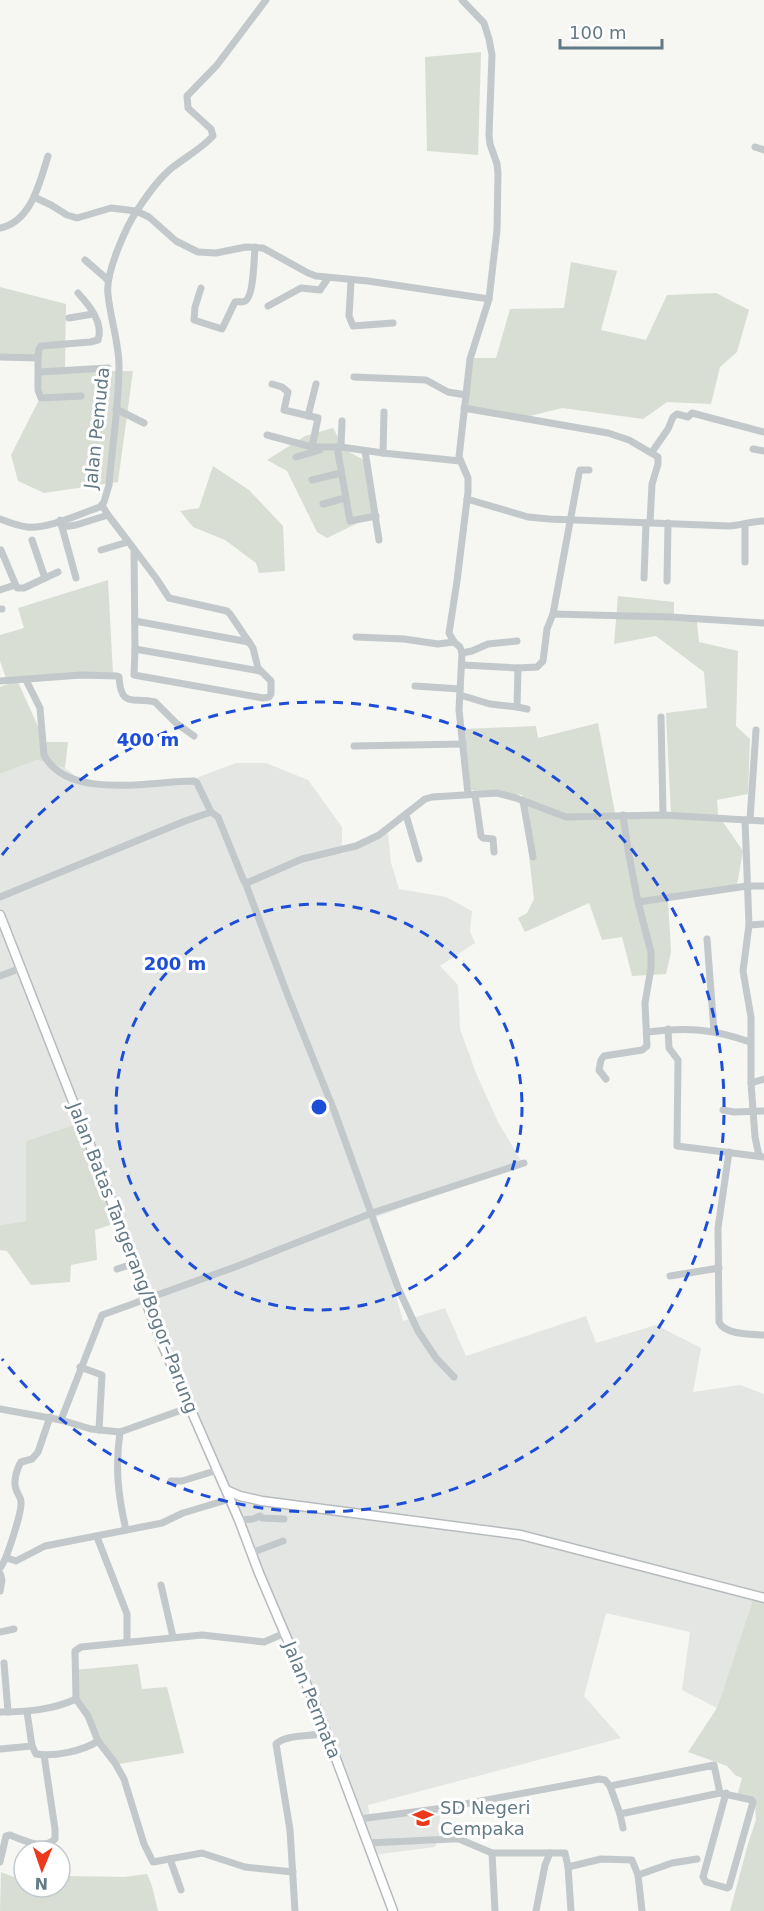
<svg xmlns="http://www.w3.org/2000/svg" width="764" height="1911" viewBox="0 0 764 1911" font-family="'DejaVu Sans',sans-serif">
  <rect width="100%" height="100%" fill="#f6f6f3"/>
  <polygon fill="#e4e6e4" points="37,760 65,768 77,777 112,784 196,778 236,763 266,763 308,780 342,827 342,854 388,833 391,863 399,889 446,897 472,911 470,931 475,943 440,966 458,985 460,1029 476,1073 498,1122 522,1162 374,1218 403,1321 445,1308 466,1356 586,1316 596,1343 656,1325 701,1348 693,1392 740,1385 764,1394 764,1594 756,1590 717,1708 682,1690 690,1632 606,1613 584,1696 621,1738 368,1805 370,1820 440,1811 439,1838 435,1847 373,1855 278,1619 179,1389 85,1121 26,1141 26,1221 0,1225 0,774"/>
  <g fill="#d8ded3">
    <polygon points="481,52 478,155 427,151 425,57"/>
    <polygon points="571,262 617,271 601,330 646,340 667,295 716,293 749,310 737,352 720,367 711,404 667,402 643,419 562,408 514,420 465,412 471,358 496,358 510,309 564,308"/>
    <polygon points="0,287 66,304 65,371 133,371 118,482 44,493 18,481 11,455 42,394 37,359 0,358"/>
    <polygon points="333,428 345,450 366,461 372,516 327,538 317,532 287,471 267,460 305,436"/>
    <polygon points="213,466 249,490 283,526 285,571 259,573 256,563 225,540 193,527 180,511 199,508"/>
    <polygon points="108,580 113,674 18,682 45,742 68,742 65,768 37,760 0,774 0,687 8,684 0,661 0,635 24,628 18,608"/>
    <polygon points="618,596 674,602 674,619 697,622 699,642 738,651 736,726 750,739 748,794 717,800 718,815 743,851 737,885 668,900 671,952 666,974 632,976 622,937 602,940 589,903 525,932 518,918 527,913 534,899 522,795 471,790 464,729 536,726 538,738 598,723 615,813 671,815 666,713 707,708 704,672 656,636 614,644"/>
    <polygon points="85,1121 119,1222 95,1230 97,1260 71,1265 70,1282 31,1285 7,1251 0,1250 0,1225 26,1221 26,1141"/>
    <polygon points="756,1590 764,1594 764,1911 730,1911 748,1844 756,1820 755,1802 737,1796 742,1778 735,1775 727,1766 688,1752 717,1708"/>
    <polygon points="138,1664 142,1689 167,1687 184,1753 113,1765 82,1708 73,1698 74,1670"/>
    <polygon points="1,1872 24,1881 24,1887 60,1887 60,1880 68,1876 124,1877 147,1874 152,1886 158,1911 0,1911"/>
  </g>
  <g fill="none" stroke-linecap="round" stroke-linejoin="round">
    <g stroke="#b6bbbe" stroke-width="11">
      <g id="major">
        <polyline points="0,915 108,1191 145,1299 163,1346 239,1520 259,1573 320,1716 393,1911"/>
        <polyline points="226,1490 240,1496 262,1501 521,1535 764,1598"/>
      </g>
    </g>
    <g stroke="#c3c8cb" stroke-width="7">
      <polyline points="462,0 484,23 489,39 492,55 489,135 490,144 497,164 498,173 497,230 489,299 470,359 459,457 468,478 468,492 457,581 449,633 454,642 460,647 462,653 459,710 468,794"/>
      <polyline points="755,147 764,150"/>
      <polyline points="34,197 51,205 67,215 77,218 111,208 136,211 149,217 176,241 198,252 216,253 246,247 263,248 308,273 316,276 368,281 489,299"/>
      <path d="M0,228c31,-6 40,-46 48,-72"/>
      <polyline points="85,260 108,280"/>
      <polyline points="351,281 349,316 353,326 393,323"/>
      <path d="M201,288l-6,19 -1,13 28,9 13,-27c4,-1 7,1 10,-1 9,-4 9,-44 10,-54"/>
      <polyline points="268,306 301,288 320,290 328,278"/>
      <polyline points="69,318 93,314"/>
      <polyline points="0,357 38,358 38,390 41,398 81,396"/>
      <path d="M38,358l1,-9 2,-3 49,-4 8,-2c6,-17 -9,-35 -20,-47"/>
      <polyline points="39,372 108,368"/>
      <polyline points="354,377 426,380 448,392 466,395"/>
      <polyline points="272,384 282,387 288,392 284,410 318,418 312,447"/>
      <polyline points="464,408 608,433 629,440 658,457 658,464 652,484 650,523"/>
      <polyline points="116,409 144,423"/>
      <polyline points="384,412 383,453 460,461"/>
      <polyline points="308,416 316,384"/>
      <polyline points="267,435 312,447 341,447 383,453"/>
      <polyline points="337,447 350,521 376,516"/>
      <polyline points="341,447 342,421"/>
      <polyline points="753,449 764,451"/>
      <polyline points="365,451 379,540"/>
      <polyline points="652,452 668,429 673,417 677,414 688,417 692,413 764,432"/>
      <polyline points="296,457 320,450"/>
      <polyline points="312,480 341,473"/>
      <path d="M467,499l61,18 21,2 180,7c12,-1 23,-5 35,-5"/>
      <polyline points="323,504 345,498"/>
      <polyline points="102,505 108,515 134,549 135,649 134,675 263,698 269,697 271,694 271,681 258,668 253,648 230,614 227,611 169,598 156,578 134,549"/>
      <path d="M0,519c8,3 18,7 27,8 22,2 52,-13 73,-20l4,-5 5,-17c3,-39 10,-79 10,-119 0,-24 -9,-48 -11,-72 -3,-20 18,-68 30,-85 10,-15 21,-31 35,-42 13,-10 29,-19 40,-31l-2,-7 -23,-21 -1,-12 30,-31 49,-65"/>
      <polyline points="60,520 62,527 76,525 108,515"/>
      <polyline points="62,527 76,578"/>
      <polyline points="1,550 17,588 24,588 45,578 32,540"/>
      <polyline points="101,550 128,542"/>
      <polyline points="745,562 745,524"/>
      <polyline points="45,578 58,572"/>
      <polyline points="644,578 646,523"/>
      <polyline points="667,581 668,523"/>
      <polyline points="0,590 15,585"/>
      <polyline points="0,609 2,609"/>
      <polyline points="553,614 579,473 580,470 589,470"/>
      <polyline points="135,621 249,642"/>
      <polyline points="356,637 404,639 438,644 454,642"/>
      <polyline points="135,649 260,671"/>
      <polyline points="462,653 472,651 488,644 517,641"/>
      <polyline points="463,665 518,668 537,667 543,661 547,629 553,614 670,617 764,623"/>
      <path d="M26,680l14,28 4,47c24,46 108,26 150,26l3,2 14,29"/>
      <path d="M0,681l81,-6 36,1 2,1c2,31 13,20 36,25l21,21 18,13"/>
      <polyline points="415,686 460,689"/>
      <polyline points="460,695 490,704 517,707 518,668"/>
      <polyline points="517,707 527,709"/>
      <polyline points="661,717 663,815"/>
      <polyline points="354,746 463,744"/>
      <polyline points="475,794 481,836 483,838 493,839 494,852"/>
      <polyline points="523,801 533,857"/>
      <polyline points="406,815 419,859"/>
      <polyline points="745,820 749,925 743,971 751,1017 751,1083 755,1137 759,1156"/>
      <polyline points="750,820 756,730"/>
      <polyline points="245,882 288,996 335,1113 398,1288 418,1331 436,1358 454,1377"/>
      <polyline points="0,897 185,821 211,812 218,817 243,879 245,882 249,882 302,859 356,846 379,835 425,799 432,797 497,793 516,798 566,817 663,815 764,821"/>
      <polyline points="638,902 747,886 764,886"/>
      <polyline points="749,925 764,924"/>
      <polyline points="707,939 714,1031"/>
      <polyline points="0,976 21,968"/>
      <polyline points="668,1029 669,1048 678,1060 677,1146 764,1157"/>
      <path d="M648,1032c39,-5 65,-3 102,10"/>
      <polyline points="606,1079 599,1070 601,1060 604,1056 642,1050 647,1046 645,1003 651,968 651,952 638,902 628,850 623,815"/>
      <polyline points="751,1083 764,1079"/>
      <polyline points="723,1110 734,1112 764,1111"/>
      <path d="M729,1152l-11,76 1,94c6,13 32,12 45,13"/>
      <polyline points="117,1269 133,1264"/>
      <polyline points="670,1276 719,1268"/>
      <polyline points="80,1367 102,1375 99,1430"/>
      <polyline points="0,1409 61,1420 91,1429 120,1432 190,1407"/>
      <polyline points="61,1420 102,1315 235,1267 372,1213 524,1163"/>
      <path d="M120,1432c-5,36 -2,63 6,98"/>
      <polyline points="171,1481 182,1481 218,1470"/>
      <polyline points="239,1520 253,1519 260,1516 262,1518 284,1519"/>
      <polyline points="97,1537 127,1614 127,1641"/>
      <polyline points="251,1553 283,1541"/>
      <polyline points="7,1558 16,1561 45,1546 162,1523 183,1513 230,1499"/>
      <path d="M0,1568c6,-6 22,-56 21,-66 0,-5 -4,-8 -5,-13 -3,-7 1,-21 5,-27l11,-3 6,-7 12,-35"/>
      <polyline points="0,1573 2,1580 0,1591"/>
      <polyline points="161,1585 173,1637"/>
      <polyline points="0,1632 14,1629"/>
      <polyline points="285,1633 264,1642 202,1635 81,1647 75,1651 76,1699 88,1716 98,1741 115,1763 124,1779 144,1844 153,1862 202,1853 245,1867 293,1872"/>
      <polyline points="4,1663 8,1712"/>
      <path d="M0,1712c27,0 52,-2 76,-13"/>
      <path d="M27,1712l5,34 4,8c18,3 47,-3 62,-13"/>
      <polyline points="0,1749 32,1746"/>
      <polyline points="610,1786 714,1765 720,1793 752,1800 753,1802 729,1887 727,1888 706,1882 703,1877 726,1793"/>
      <polyline points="620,1814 623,1828"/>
      <polyline points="359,1819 444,1808 599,1779 605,1780 610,1786 620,1814 720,1793"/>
      <polyline points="368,1843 452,1839 459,1839 492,1853 565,1853 568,1867 601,1859 632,1860 638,1875 642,1911"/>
      <polyline points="492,1853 495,1911"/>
      <polyline points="170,1859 181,1890"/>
      <path d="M0,1862l6,-26 4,-1c13,5 33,16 45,4v-10l-11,-74"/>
      <polyline points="568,1867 571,1911"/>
      <polyline points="638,1875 672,1863 697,1859"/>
      <path d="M295,1911l-5,-81 -14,-86c10,-10 35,-7 50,-11"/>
      <polyline points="536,1911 545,1865 550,1853"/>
    </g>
    <use href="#major" stroke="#fff" stroke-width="8"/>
  </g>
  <g fill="none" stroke="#1d4ed8" stroke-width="3" stroke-dasharray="10 8">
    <circle cx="319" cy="1107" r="203"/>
    <path d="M2 855A405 405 0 1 1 2 1359"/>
  </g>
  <defs>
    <g id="school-bare" transform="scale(1.62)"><path d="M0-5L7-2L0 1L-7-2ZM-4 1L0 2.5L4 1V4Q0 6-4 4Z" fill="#ed381c" stroke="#fff" stroke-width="2.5" paint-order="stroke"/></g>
  </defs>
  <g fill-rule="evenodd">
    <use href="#school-bare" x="423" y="1818"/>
  </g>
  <g text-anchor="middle" stroke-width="6" stroke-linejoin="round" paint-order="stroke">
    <g font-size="18" fill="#637a86" stroke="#fff">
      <text transform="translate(97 428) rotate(-84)" y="6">Jalan Pemuda</text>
      <text transform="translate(133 1258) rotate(69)" y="6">Jalan Batas Tangerang/Bogor–Parung</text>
      <text transform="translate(312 1700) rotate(68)" y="6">Jalan Permata</text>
    </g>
    <g font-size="18" fill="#637a86" stroke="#fff" text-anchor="start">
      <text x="440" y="1814">SD Negeri<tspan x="440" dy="21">Cempaka</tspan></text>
    </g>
  </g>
  <circle cx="319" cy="1107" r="9" fill="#1d4ed8" stroke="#fff" stroke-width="3"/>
  <g font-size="18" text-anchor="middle" font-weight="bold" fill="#1d4ed8" stroke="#fff" stroke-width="6" stroke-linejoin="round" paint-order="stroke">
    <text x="148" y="746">400 m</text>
    <text x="175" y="970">200 m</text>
  </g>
  <g transform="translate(42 1869) rotate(182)"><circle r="28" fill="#ffffff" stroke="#c1cacf" stroke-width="1.5"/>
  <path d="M0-4.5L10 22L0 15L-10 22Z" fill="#ed381c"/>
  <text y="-9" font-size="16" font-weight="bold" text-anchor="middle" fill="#637a86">N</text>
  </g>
  <path d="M560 39v9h102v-9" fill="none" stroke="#637a86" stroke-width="3"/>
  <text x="569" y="39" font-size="18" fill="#637a86" stroke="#ffffff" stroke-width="4.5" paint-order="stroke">100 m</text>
</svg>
